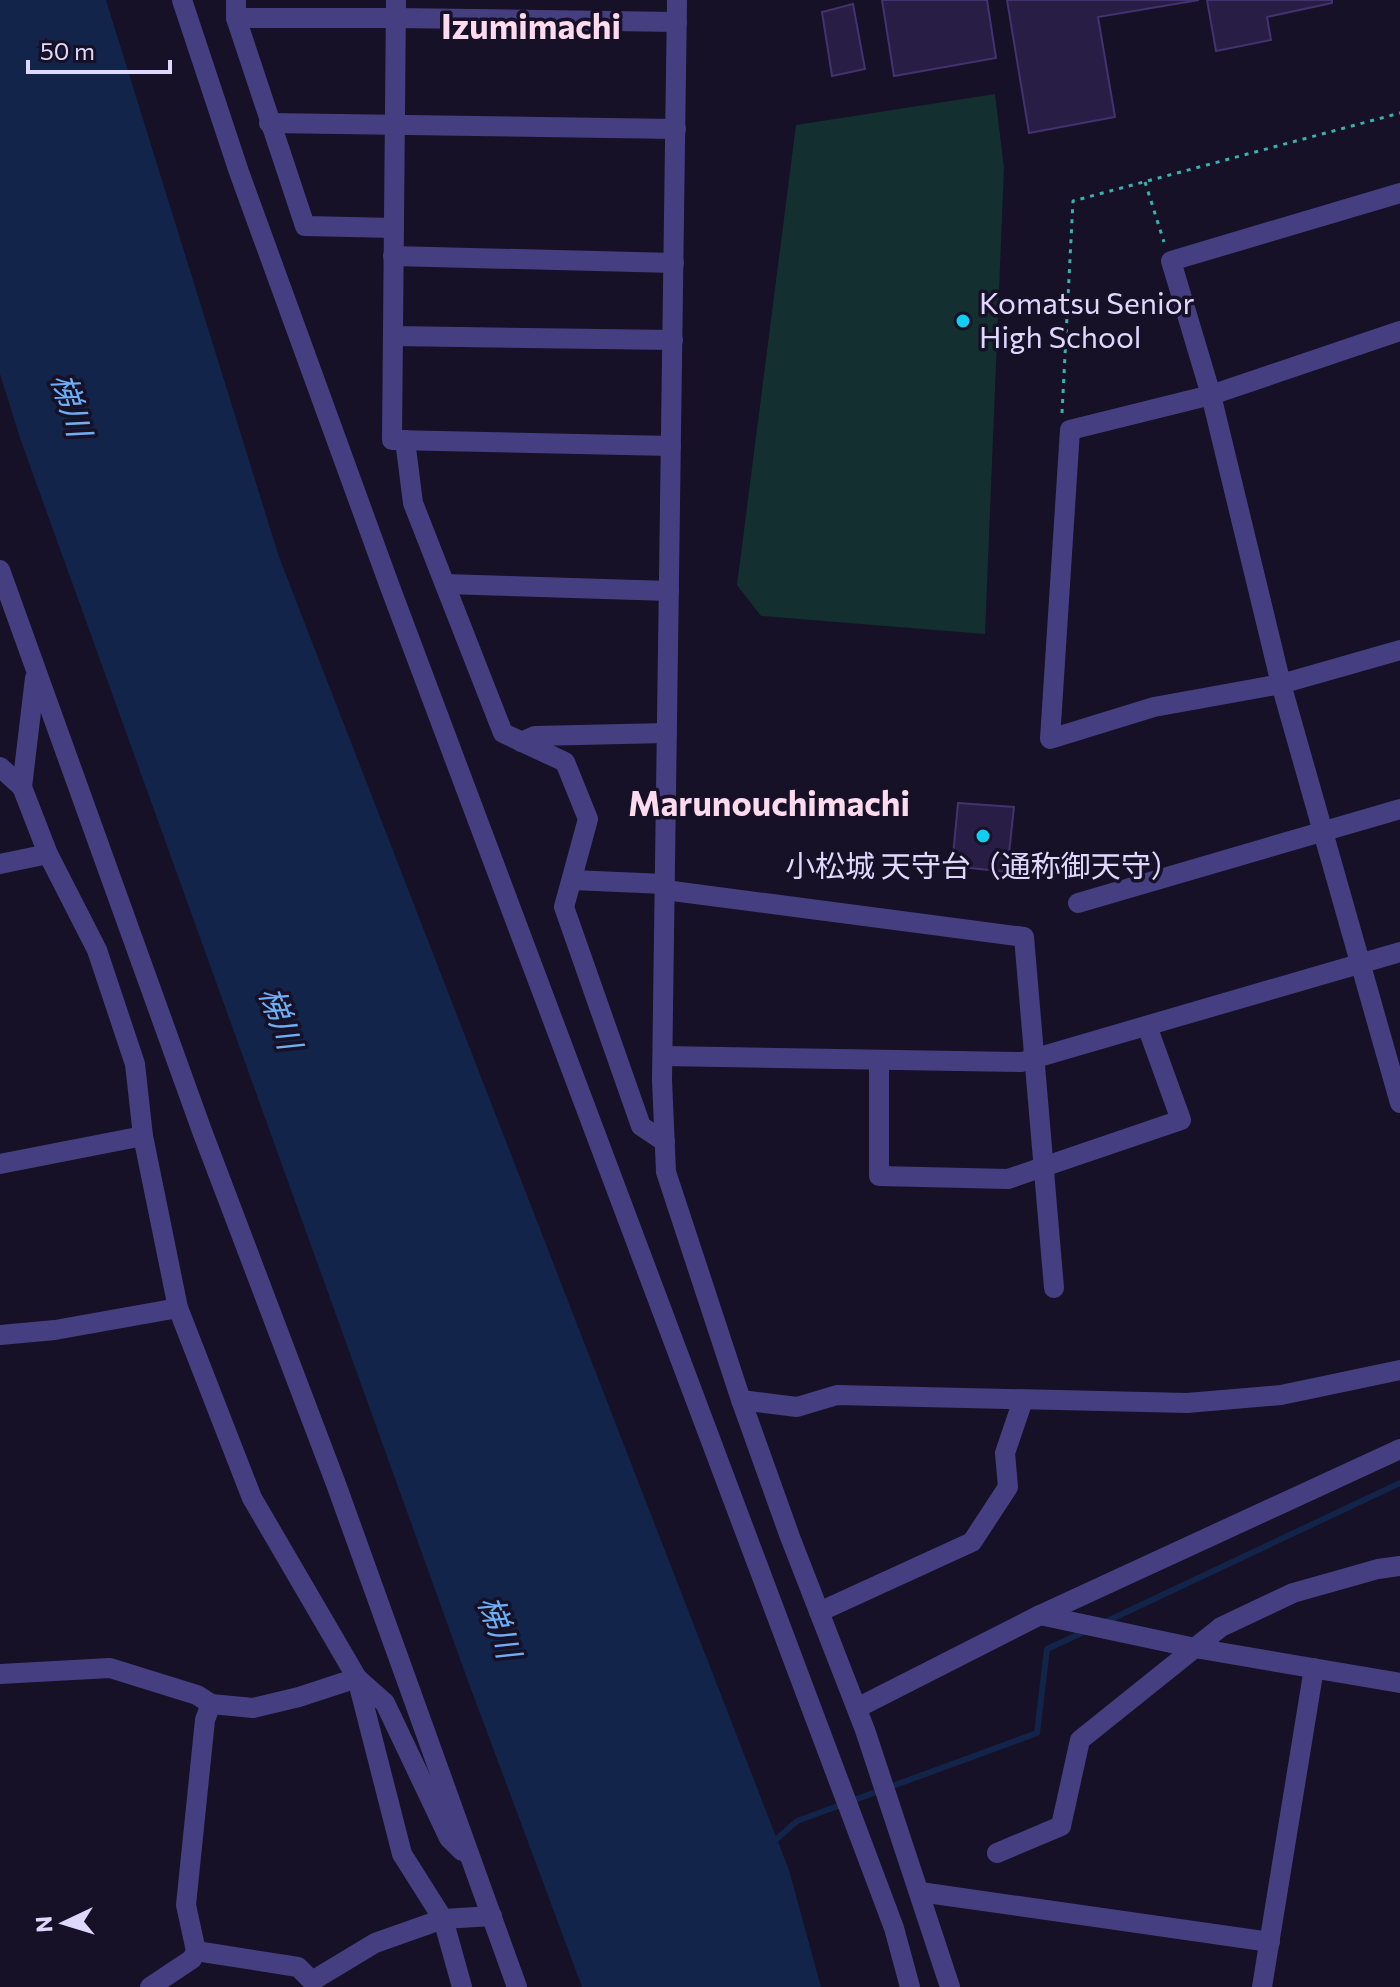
<svg xmlns="http://www.w3.org/2000/svg" width="1400" height="1987" viewBox="0 0 1400 1987" font-family="Commissioner,'Noto Sans JP',sans-serif">
  <rect width="100%" height="100%" fill="#161126"/>
  <polygon fill="#142f2f" points="995,94 1004,168 985,634 761,616 737,585 796,125"/>
  <polygon fill="#122449" points="0,0 106,0 279,557 789,1870 821,1987 582,1987 468,1681 20,438 0,374"/>
  <g fill="none" stroke-linecap="round" stroke-linejoin="round">
    <g stroke="#122449" stroke-width="6">
      <polyline points="1103,1623 1400,1483"/>
      <polyline points="771,1844 797,1821 1037,1733 1047,1649 1086,1631"/>
    </g>
  </g>
  <g fill="#281e45" stroke="#423270" stroke-width="2">
    <polygon points="882,0 987,0 996,58 894,76"/>
    <polygon points="1007,0 1199,0 1098,17 1115,117 1029,133"/>
    <polygon points="1207,0 1332,0 1332,3 1267,17 1271,40 1216,51"/>
    <polygon points="853,4 865,69 832,76 822,12"/>
    <polygon points="958,803 1014,807 1007,872 952,866"/>
  </g>
  <g fill="none" stroke-linecap="round" stroke-linejoin="round">
    <g stroke="#38b1b1" stroke-width="3" stroke-dasharray="4 6" stroke-linecap="butt">
      <polyline points="1145,182 1164,242"/>
      <polyline points="1062,413 1073,201 1400,113"/>
    </g>
    <g stroke="#453f82" stroke-width="20">
      <polyline points="182,0 239,172 390,587 894,1928 910,1987"/>
      <polyline points="236,0 236,18 305,226 394,228"/>
      <polyline points="396,0 392,440 671,446"/>
      <polyline points="677,0 662,1080 666,1172 741,1400 790,1537 865,1730 950,1987"/>
      <polyline points="236,18 396,18 677,22"/>
      <polyline points="269,123 676,129"/>
      <polyline points="1400,193 1171,261 1211,395 1281,684 1400,1103"/>
      <polyline points="393,256 674,263"/>
      <polyline points="1400,331 1211,395 1070,430 1050,739 1154,707 1281,684 1400,650"/>
      <polyline points="393,336 673,340"/>
      <polyline points="405,440 413,503 503,733 565,762 588,819 564,907 641,1126 665,1142"/>
      <polyline points="0,570 202,1131 336,1484 517,1987"/>
      <polyline points="445,584 669,591"/>
      <polyline points="521,742 535,736 667,733"/>
      <polyline points="0,767 22,787 48,854 97,950 135,1064 143,1136 178,1308 252,1498 357,1678 402,1854 443,1919 462,1987"/>
      <polyline points="22,787 35,678"/>
      <polyline points="0,864 48,854"/>
      <polyline points="572,880 665,884"/>
      <polyline points="665,890 1024,937 1054,1288"/>
      <polyline points="1078,903 1400,809"/>
      <polyline points="663,1056 1022,1062 1400,952"/>
      <polyline points="879,1060 879,1176 1008,1179 1181,1120 1147,1026"/>
      <polyline points="0,1164 143,1136"/>
      <polyline points="0,1335 55,1330 178,1308"/>
      <polyline points="741,1400 797,1407 837,1395 1187,1403 1281,1395 1400,1370"/>
      <polyline points="819,1612 972,1542 1008,1487 1005,1453 1023,1400"/>
      <polyline points="0,1674 110,1668 197,1695 211,1704 253,1708 299,1697 357,1678"/>
      <polyline points="358,1679 385,1703 449,1838 462,1851"/>
      <polyline points="997,1853 1061,1826 1080,1740 1221,1627 1293,1593 1378,1569 1400,1566"/>
      <polyline points="920,1892 1270,1942"/>
      <polyline points="196,1951 298,1967 312,1981 375,1943 443,1919 492,1916"/>
      <polyline points="150,1987 192,1959 196,1951 186,1905 205,1720 211,1704"/>
      <polyline points="1262,1987 1314,1668"/>
    </g>
    <g stroke="#453f82" stroke-width="20">
      <polyline points="1040,1615 1195,1648 1400,1683"/>
      <polyline points="857,1708 1040,1615 1400,1449"/>
    </g>
  </g>
  <g fill="#11cdf0" stroke="#161126" stroke-width="3">
    <circle cx="963" cy="321" r="8"/>
    <circle cx="983" cy="836" r="8"/>
  </g>
  <g text-anchor="middle" stroke-width="7" stroke-linejoin="round" paint-order="stroke">
    <g font-size="30" fill="#ded8fd" stroke="#161126" text-anchor="start">
      <text x="979" y="314">Komatsu Senior<tspan x="979" dy="34">High School</tspan></text>
      <text x="983" y="877" text-anchor="middle">小松城 天守台（通称御天守）</text>
    </g>
    <g font-size="32" font-style="italic" fill="#6daff6" stroke="#161126">
      <text transform="translate(71 405) rotate(73)" y="11">梯川</text>
      <text transform="translate(280 1018) rotate(70)" y="11">梯川</text>
      <text transform="translate(499 1627) rotate(70)" y="11">梯川</text>
    </g>
    <g font-size="34" font-weight="bold" fill="#fddaee" stroke="#161126">
      <text x="531" y="39">Izumimachi</text>
      <text x="769" y="816">Marunouchimachi</text>
    </g>
  </g>
  <g transform="translate(64 1923) rotate(266)" stroke="#161126" stroke-width="6" paint-order="stroke">
  <path d="M0-6L14 30L0 20L-14 30Z" fill="#ded8fd"/>
  <text y="-12" font-size="22" font-weight="bold" text-anchor="middle" fill="#ded8fd">N</text>
  </g>
  <path d="M28 60v12h142v-12" fill="none" stroke="#ded8fd" stroke-width="4"/>
  <text x="40" y="60" font-size="24" fill="#ded8fd" stroke="#161126" stroke-width="6" paint-order="stroke">50 m</text>
</svg>
